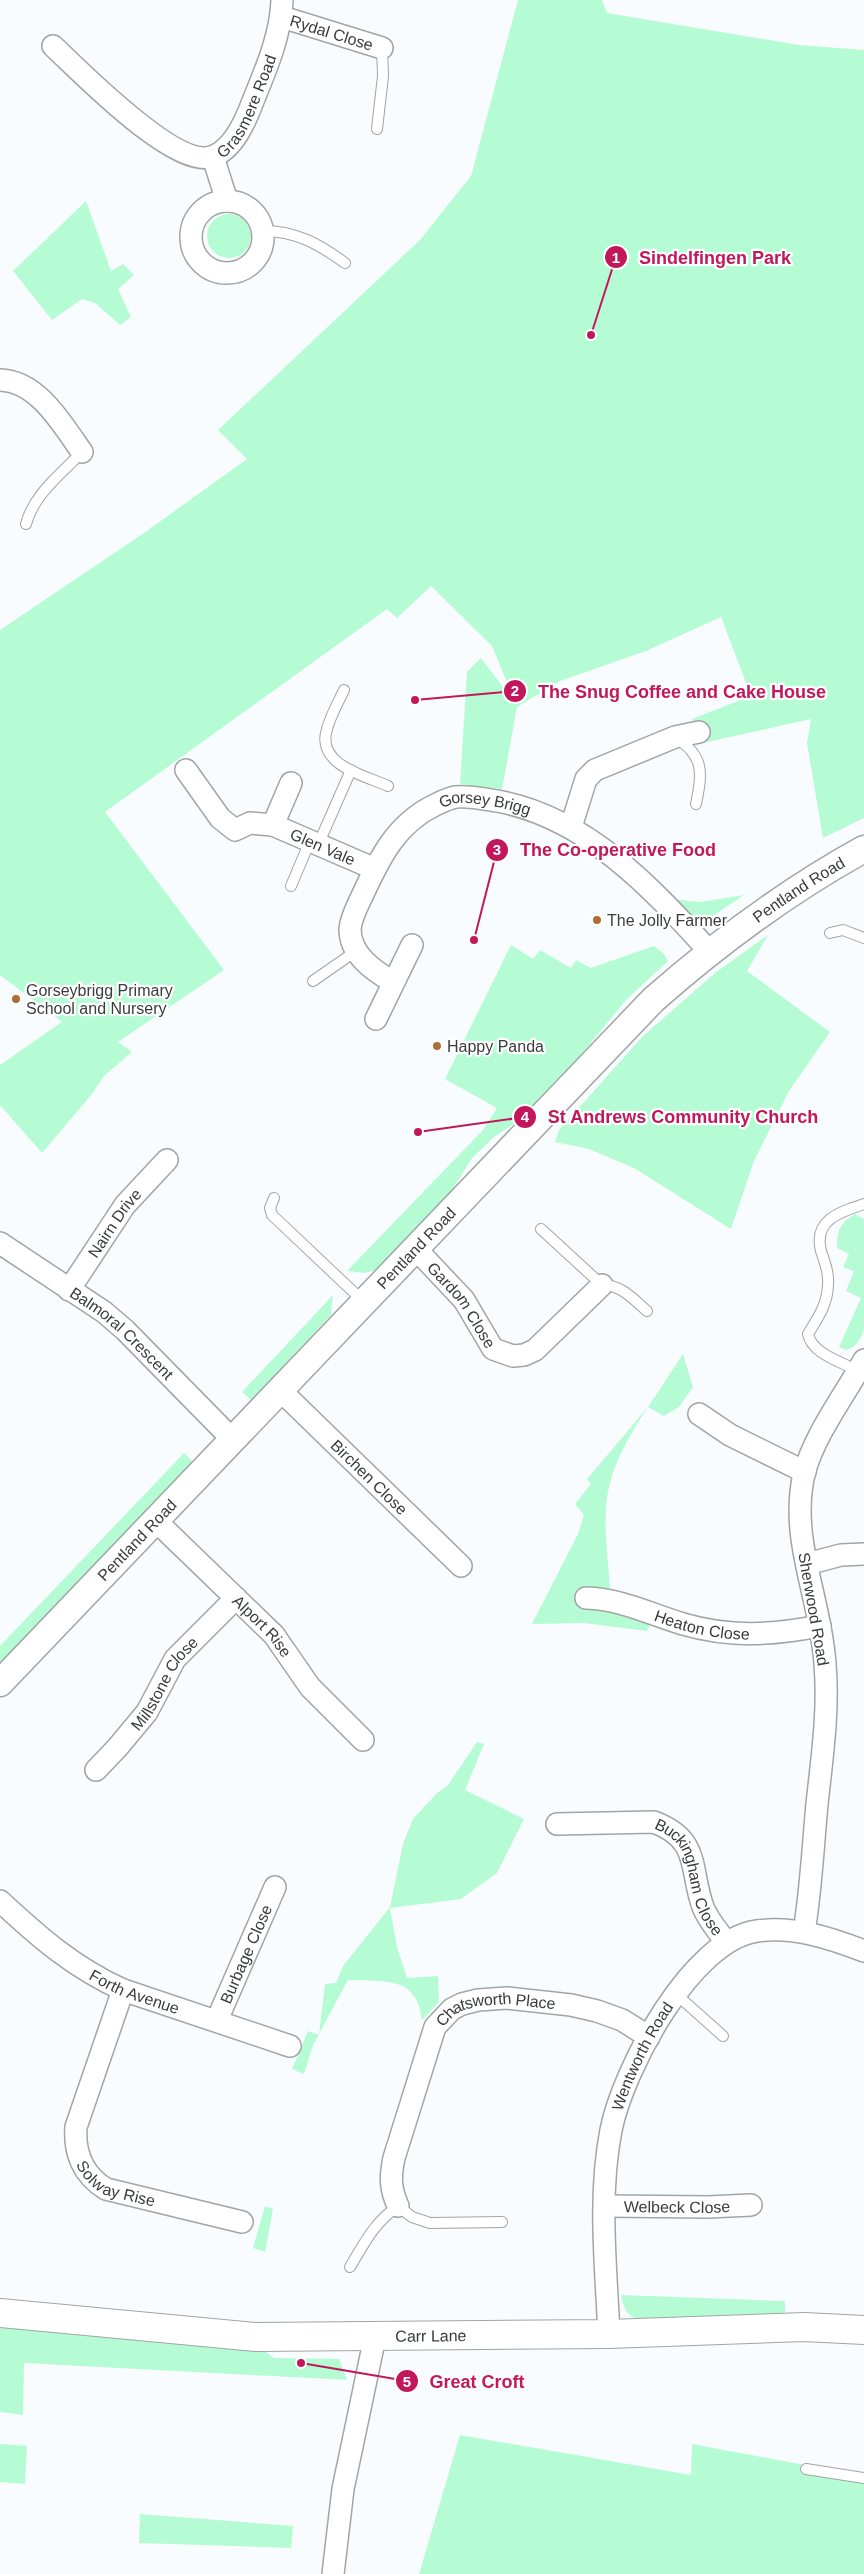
<svg xmlns="http://www.w3.org/2000/svg" width="864" height="2574" viewBox="0 0 864 2574" font-family="Arial,sans-serif">
  <rect width="100%" height="100%" fill="#f8fcfe"/>
  <g fill="#b5fcd4">
    <polygon points="518,0 602,0 607,13 799,45 864,50 864,818 823,838 807,743 811,719 703,743 692,719 751,696 721,617 646,651 560,681 517,707 502,789 460,784 467,672 481,658 516,704 492,646 431,586 397,618 387,609 105,812 224,970 118,1042 132,1052 104,1076 92,1094 42,1153 0,1105 0,1065 62,1022 0,975 0,630 144,533 247,459 218,430 420,240 471,176"/>
    <polygon points="86,201 111,271 123,264 134,275 118,289 131,317 120,325 95,303 82,299 52,320 13,271"/>
    <circle cx="229" cy="236" r="22"/>
    <polygon points="744,895 698,926 671,899 700,902"/>
    <polygon points="768,935 747,971 830,1032 789,1091 754,1161 731,1229 634,1168 589,1149 555,1142 559,1130 643,1036 715,973"/>
    <polygon points="511,945 533,959 540,950 571,968 576,960 591,968 654,946 664,954 668,961 626,1000 567,1072 518,1121 494,1137 472,1158 449,1195 377,1270 364,1273 347,1271 483,1130 497,1108 445,1079"/>
    <path d="M855,1214l9,5v109c-3,12 -7,18 -18,22l-7,-3 22,-49 -15,-7 8,-20 -11,-4 6,-13 -12,-6c0,-18 3,-25 18,-34z"/>
    <polygon points="333,1295 331,1315 251,1400 242,1392"/>
    <path d="M683,1354l10,33 -14,20 -15,9 -16,-9c-16,24 -31,49 -38,76 -9,32 -2,72 0,105l-14,17 56,17 -5,9 -63,-8 -52,1 46,-90 6,-19 -9,-11 16,-20 -4,-5 61,-72z"/>
    <polygon points="184,1453 193,1462 3,1664 0,1661 0,1646"/>
    <path d="M477,1742l7,2 -19,46 59,29 -27,54 -36,26 -71,9 7,39 10,31 31,-2 1,26 -17,18c-5,-45 -38,-38 -74,-40l-35,65 -9,29 -12,-5 16,-38 11,4 6,-51 11,-1 7,-17 47,-59 13,-63 10,-25 24,-26 11,-8z"/>
    <polygon points="265,2206 273,2209 265,2252 253,2248"/>
    <path d="M621,2295l164,6v11l-7,2 -140,6c-12,-5 -15,-13 -17,-25z"/>
    <polygon points="0,2326 265,2351 274,2358 339,2359 347,2380 24,2363 23,2415 0,2412"/>
    <polygon points="460,2435 691,2475 692,2444 864,2476 864,2574 419,2574"/>
    <polygon points="0,2444 27,2446 25,2484 0,2482"/>
    <polygon points="140,2514 293,2526 291,2548 139,2543"/>
  </g>
  <g fill="none" stroke-linecap="round" stroke-linejoin="round">
    <g stroke="#a1a5a6" stroke-width="12">
      <g id="service">
        <polyline points="377,129 383,76 382,48"/>
        <path d="M263,231c33,0 56,13 82,32"/>
        <path d="M26,524c8,-30 35,-50 56,-72"/>
        <path d="M344,690c-6,13 -15,28 -18,43 -7,33 40,43 62,53"/>
        <path d="M676,738c29,18 26,36 20,66"/>
        <polyline points="318,845 351,770"/>
        <polyline points="291,886 310,841"/>
        <polyline points="830,933 843,930 864,938"/>
        <polyline points="313,981 356,951"/>
        <polyline points="274,1198 270,1208 272,1215 363,1301"/>
        <path d="M541,1229l61,56c20,0 31,14 45,26"/>
        <path d="M858,1371c-16,-9 -46,-17 -50,-37 10,-17 19,-28 20,-49 1,-12 -3,-22 -7,-34 -8,-31 19,-39 43,-47"/>
        <polyline points="677,1995 723,2036"/>
        <path d="M350,2267c15,-25 24,-44 48,-61l14,11 18,6 72,-1"/>
        <polyline points="806,2469 864,2478"/>
      </g>
    </g>
    <g stroke="#a1a5a6" stroke-width="24">
      <g id="minor">
        <path id="s1" d="M282,17l100,31"/>
        <path id="s2" d="M53,46c27,25 124,126 161,110 20,-8 32,-36 39,-55 13,-32 28,-66 29,-101"/>
        <polyline points="213,157 227,201"/>
        <circle cx="227" cy="237" r="36"/>
        <path d="M0,380c38,1 62,44 82,72"/>
        <path id="s3" d="M186,770l34,48 15,12 15,-7 23,2 102,44"/>
        <polyline points="273,825 291,783"/>
        <polyline points="571,827 586,779 595,770 675,737 699,732"/>
        <path id="s4" d="M393,982c-19,-11 -43,-27 -43,-53 1,-12 8,-24 13,-35 17,-37 34,-71 72,-89 6,-3 14,-7 21,-8 14,-1 28,2 41,4 89,16 154,86 212,150"/>
        <polyline points="376,1019 412,945"/>
        <path id="s5" d="M0,1243l104,69 21,18 107,109"/>
        <path id="s6" d="M415,1248l49,52 29,49 20,7 11,-1 11,-5 67,-65"/>
        <path id="s7" d="M69,1290l56,-85 42,-45"/>
        <path id="s8" d="M279,1389l182,177"/>
        <polyline points="699,1414 730,1435 805,1472"/>
        <path id="s9" d="M155,1520l119,115 36,52 53,53"/>
        <polyline points="807,1564 841,1555 864,1554"/>
        <path id="s10" d="M586,1598c35,1 64,16 97,26 48,14 89,11 137,2"/>
        <path id="s11" d="M96,1770l21,-22 30,-36 28,-53 61,-61"/>
        <path id="s12" d="M557,1824l97,-2c47,18 35,46 49,85 5,13 15,24 23,35"/>
        <path id="s13" d="M0,1901c40,37 73,66 123,89l167,56"/>
        <path d="M804,1932c7,-42 9,-85 13,-128 5,-46 12,-94 8,-140 -4,-65 -36,-125 -21,-190 10,-39 41,-79 60,-114"/>
        <path id="s14" d="M123,1990l-47,137c-2,26 7,48 30,62l136,33"/>
        <path id="s15" d="M217,2020l58,-133"/>
        <path id="s16" d="M398,2206c-8,-18 -8,-29 -4,-48l41,-131 17,-18 10,-5 16,-4 29,-2 64,7 26,6 25,9 27,17"/>
        <path id="s17" d="M605,2206l103,1 43,-2"/>
        <path id="s18" d="M609,2334c-3,-67 -11,-137 2,-204 12,-60 80,-190 146,-199 37,-5 73,7 107,20"/>
        <polyline points="333,2574 343,2489 375,2337"/>
      </g>
    </g>
    <g stroke="#a1a5a6" stroke-width="29">
      <g id="tertiary">
        <path id="s19" d="M0,1683l653,-683c67,-59 133,-108 211,-151"/>
      </g>
    </g>
    <g stroke="#a1a5a6" stroke-width="30">
      <g id="secondary">
        <path id="s20" d="M0,2313l256,24 353,-3 195,-7 60,3"/>
      </g>
    </g>
    <use href="#service" stroke="#fff" stroke-width="10"/>
    <use href="#minor" stroke="#fff" stroke-width="21"/>
    <use href="#tertiary" stroke="#fff" stroke-width="26"/>
    <use href="#secondary" stroke="#fff" stroke-width="28"/>
  </g>
  <g fill="#ad6e35" stroke="#fff" stroke-width="2">
    <circle cx="597" cy="920" r="5"/>
    <circle cx="16" cy="999" r="5"/>
    <circle cx="437" cy="1046" r="5"/>
  </g>
  <g text-anchor="middle" stroke-width="4.5" stroke-linejoin="round" paint-order="stroke">
    <g font-size="16" fill="#3a3c3c" stroke="#fff">
      <text dy="6" stroke="none"><textPath href="#s1" startOffset="52">Rydal Close</textPath></text>
      <text dy="6" stroke="none"><textPath href="#s2" startOffset="262">Grasmere Road</textPath></text>
      <text dy="6" stroke="none"><textPath href="#s4" startOffset="278">Gorsey Brigg</textPath></text>
      <text dy="6" stroke="none"><textPath href="#s3" startOffset="172">Glen Vale</textPath></text>
      <text dy="6" stroke="none"><textPath href="#s19" startOffset="1128">Pentland Road</textPath></text>
      <text dy="6" stroke="none"><textPath href="#s7" startOffset="81">Nairn Drive</textPath></text>
      <text dy="6" stroke="none"><textPath href="#s19" startOffset="602">Pentland Road</textPath></text>
      <text dy="6" stroke="none"><textPath href="#s6" startOffset="74">Gardom Close</textPath></text>
      <text dy="6" stroke="none"><textPath href="#s5" startOffset="152">Balmoral Crescent</textPath></text>
      <text dy="6" stroke="none"><textPath href="#s8" startOffset="126">Birchen Close</textPath></text>
      <text dy="6" stroke="none"><textPath href="#s19" startOffset="198">Pentland Road</textPath></text>
      <text transform="translate(814 1609) rotate(80)" y="6">Sherwood Road</text>
      <text dy="6" stroke="none"><textPath href="#s10" startOffset="120">Heaton Close</textPath></text>
      <text dy="6" stroke="none"><textPath href="#s9" startOffset="151">Alport Rise</textPath></text>
      <text dy="6" stroke="none"><textPath href="#s11" startOffset="111">Millstone Close</textPath></text>
      <text dy="6" stroke="none"><textPath href="#s12" startOffset="166">Buckingham Close</textPath></text>
      <text dy="6" stroke="none"><textPath href="#s15" startOffset="72">Burbage Close</textPath></text>
      <text dy="6" stroke="none"><textPath href="#s13" startOffset="164">Forth Avenue</textPath></text>
      <text dy="6" stroke="none"><textPath href="#s16" startOffset="254">Chatsworth Place</textPath></text>
      <text dy="6" stroke="none"><textPath href="#s18" startOffset="285">Wentworth Road</textPath></text>
      <text dy="6" stroke="none"><textPath href="#s14" startOffset="224">Solway Rise</textPath></text>
      <text dy="6" stroke="none"><textPath href="#s17" startOffset="72">Welbeck Close</textPath></text>
      <text dy="6" stroke="none"><textPath href="#s20" startOffset="432">Carr Lane</textPath></text>
    </g>
    <g font-size="16" fill="#3a3c3c" stroke="#fff" text-anchor="start">
      <text x="607" y="926">The Jolly Farmer</text>
      <text x="26" y="996">Gorseybrigg Primary<tspan x="26" dy="18">School and Nursery</tspan></text>
      <text x="447" y="1052">Happy Panda</text>
    </g>
  </g>
  <path fill="none" stroke="#c2185b" stroke-width="2" d="M591 335L616 257M415 700L515 691M474 940L497 850M418 1132L525 1117M301 2363L407 2381"/>
  <g fill="#c2185b" stroke="#fff" stroke-width="2">
    <circle cx="591" cy="335" r="5"/>
    <circle cx="415" cy="700" r="5"/>
    <circle cx="474" cy="940" r="5"/>
    <circle cx="418" cy="1132" r="5"/>
    <circle cx="301" cy="2363" r="5"/>
    <circle cx="616" cy="257" r="12"/>
    <circle cx="515" cy="691" r="12"/>
    <circle cx="497" cy="850" r="12"/>
    <circle cx="525" cy="1117" r="12"/>
    <circle cx="407" cy="2381" r="12"/>
  </g>
  <g font-size="15" text-anchor="middle" font-weight="bold" fill="#fff">
    <text x="616" y="263">1</text>
    <text x="515" y="696">2</text>
    <text x="497" y="855">3</text>
    <text x="525" y="1122">4</text>
    <text x="407" y="2387">5</text>
  </g>
  <g font-size="18" text-anchor="middle" font-weight="bold" fill="#c2185b" stroke="#fff" stroke-width="4.5" stroke-linejoin="round" paint-order="stroke">
    <text x="715" y="264">Sindelfingen Park</text>
    <text x="682" y="698">The Snug Coffee and Cake House</text>
    <text x="618" y="856">The Co-operative Food</text>
    <text x="683" y="1123">St Andrews Community Church</text>
    <text x="477" y="2388">Great Croft</text>
  </g>
</svg>
